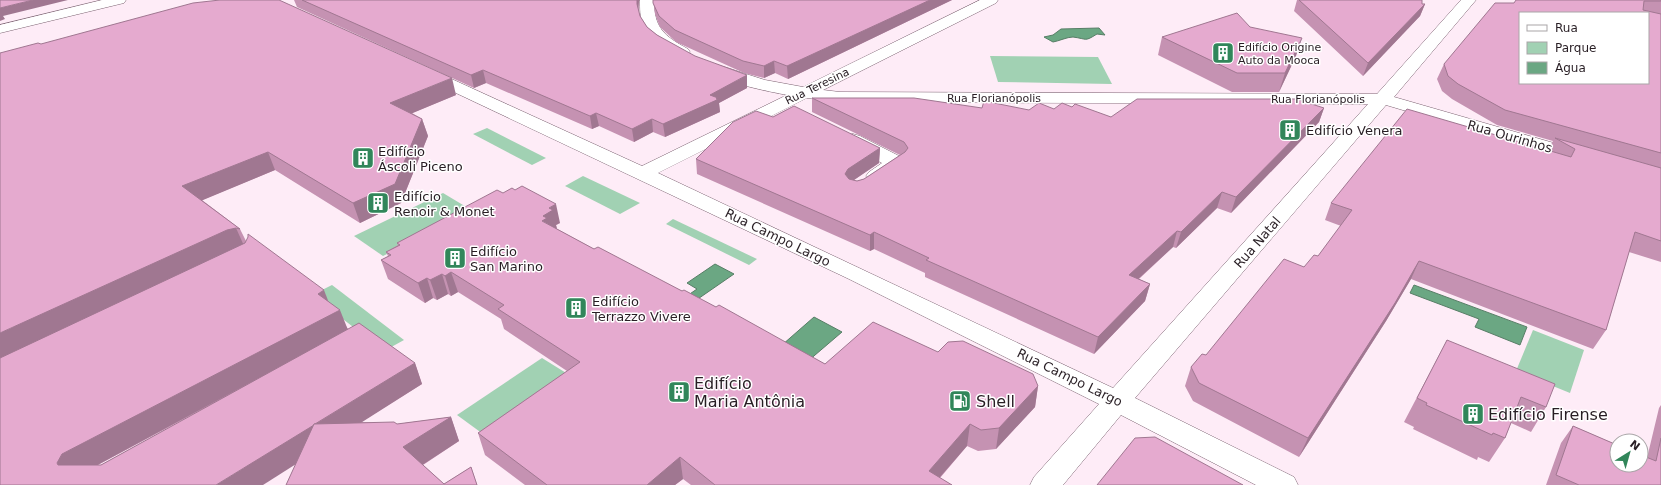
<svg xmlns="http://www.w3.org/2000/svg" width="1661" height="485" viewBox="0 0 1661 485" font-family="'DejaVu Sans',sans-serif">
  <rect width="100%" height="100%" fill="#feecf7"/>
  <g fill="#a1d1b3">
    <polygon points="990,56 1098,57 1112,84 998,82"/>
    <polygon points="487,128 546,158 532,165 473,134"/>
    <polygon points="583,176 640,203 620,214 565,186"/>
    <polygon points="443,193 473,211 383,256 354,236"/>
    <polygon points="673,219 757,259 749,265 666,224"/>
    <polygon points="332,285 404,340 384,351 312,295"/>
    <polygon points="1533,330 1584,350 1570,393 1516,371"/>
    <polygon points="542,358 579,381 494,442 457,415"/>
  </g>
  <g fill="#6ba783" stroke="#577e66">
    <path d="M1099,28l6,7 -8,-1c-13,8 -9,5 -24,3 -6,0 -14,4 -20,5l-9,-5 9,-2 8,-6z"/>
    <polygon points="715,264 734,274 650,332 642,327 697,289 687,283"/>
    <polygon points="1414,285 1527,327 1520,345 1475,327 1479,319 1410,293"/>
    <polygon points="814,317 842,332 801,367 782,345"/>
  </g>
  <g fill="none" stroke-linecap="round" stroke-linejoin="round">
    <g stroke="#7b6271" stroke-width="1">
      <g id="minor">
        <polygon points="102,0 126,0 124,3 0,33 0,25"/>
        <path d="M640,0h14c0,28 10,36 34,49l2,3 -2,3c-17,4 -38,-16 -45,-30 -3,-8 -3,-16 -3,-25z"/>
        <path d="M980,0h18l-2,3 -173,87 17,2 537,2 84,-94h15l-82,97 191,55 3,4 -3,4 -7,2 -7,-2 -185,-55 -251,293 159,79 4,8h-42l-135,-70 -58,70h-33l4,-8 65,-73 -250,-125 -429,-203 -2,-3 2,-3 6,-2 6,2 210,96 145,-71c-15,-3 -69,-13 -77,-25l2,-3 6,-2 47,15 38,7zM807,98l33,4 528,2 -255,284 -455,-215z"/>
        <path d="M853,134l7,2 43,22 3,4c-8,11 -24,21 -37,18l-3,-4 3,-4 13,-9 -36,-19 -2,-4 2,-4z"/>
      </g>
    </g>
    <use href="#minor" fill="#fff" fill-rule="evenodd"/>
  </g>
  <g fill="#c592b2" fill-rule="evenodd">
    <polygon points="294,0 639,0 638,11 640,16 647,27 657,35 747,88 719,103 720,112 665,137 653,132 634,142 599,126 592,129 486,83 474,88 297,7"/>
    <polygon points="653,0 952,0 788,79 775,73 764,78 744,73 676,42 660,27 655,14"/>
    <polygon points="1297,0 1422,0 1422,4 1425,4 1420,16 1363,76 1294,11"/>
    <polygon points="1661,0 1661,262 1629,252 1606,330 1593,349 1411,279 1386,321 1299,457 1193,401 1185,386 1191,367 1206,355 1304,267 1318,256 1341,226 1325,220 1331,203 1548,150 1553,141 1497,125 1452,99 1442,91 1437,79 1444,64 1514,3"/>
    <polygon points="1250,27 1296,56 1279,92 1232,92 1158,55 1162,37"/>
    <path d="M41,44l415,51 -44,18 10,6 6,17 -27,67 -41,20 -85,-53 -73,30 38,29 6,12 83,61 19,27 67,34 7,21 -61,38 36,2 54,-7 8,24 -36,24 21,19 27,-17 6,18h-191l10,-21 -296,21zM242,388l-141,77h-3z"/>
    <polygon points="812,98 982,108 1029,110 1054,109 1072,107 1111,117 1324,108 1319,122 1231,213 1217,208 1176,248 1173,247 1139,279 1150,284 1145,301 1094,354 925,277 925,273 874,249 870,251 697,174 696,159 773,117 880,148 879,163 854,180 857,181 864,179 900,155 812,112"/>
    <polygon points="560,223 556,225 557,229 594,249 716,307 825,364 938,352 1038,386 1035,407 996,449 978,451 967,446 940,478 952,485 691,485 683,479 675,485 525,485 485,455 478,433 567,371 504,329 501,319 458,292 451,296 448,294 437,300 433,298 425,303 388,279 381,260 388,256 386,252 398,245 397,243"/>
    <polygon points="1447,340 1546,407 1531,432 1511,423 1505,438 1489,462 1478,457 1477,460 1413,429 1414,427 1404,422"/>
    <polygon points="1661,405 1661,485 1546,485 1561,443 1573,426 1647,458 1659,408"/>
  </g>
  <g fill="#a07791">
    <polygon points="33,0 68,0 3,16 5,19 0,21 0,8"/>
    <polygon points="637,0 639,0 638,15 637,4"/>
    <polygon points="930,0 952,0 788,79 787,66"/>
    <polygon points="1425,4 1420,16 1363,76 1368,63"/>
    <polygon points="1302,38 1296,56 1279,92 1285,73"/>
    <polygon points="774,61 775,73 764,78 764,66"/>
    <polygon points="483,70 486,83 474,88 471,75"/>
    <polygon points="747,75 747,88 719,103 720,112 665,137 663,124 710,95"/>
    <polygon points="452,78 456,95 396,120 390,103"/>
    <polygon points="1324,108 1319,122 1231,213 1236,197"/>
    <polygon points="596,113 599,126 592,129 590,116"/>
    <polygon points="422,119 428,136 401,203 360,223 353,203"/>
    <polygon points="652,119 653,132 634,142 632,129"/>
    <polygon points="880,148 879,163 848,184 845,174 848,169"/>
    <polygon points="268,152 275,170 191,205 182,186"/>
    <polygon points="1222,192 1217,208 1176,248 1181,232"/>
    <polygon points="556,204 560,223 556,225 557,229 542,221 543,216 549,208"/>
    <polygon points="236,228 245,248 0,360 0,333 227,230"/>
    <polygon points="1177,231 1173,247 1125,291 1129,275"/>
    <polygon points="874,232 874,249 870,251 870,235"/>
    <polygon points="1419,261 1411,279 1386,321 1299,457 1308,438"/>
    <polygon points="451,272 458,292 451,296 445,276"/>
    <polygon points="442,274 448,294 437,300 430,280"/>
    <polygon points="427,278 433,298 425,303 418,283"/>
    <polygon points="1150,284 1145,301 1094,354 1098,337"/>
    <polygon points="324,290 332,311 318,294"/>
    <polygon points="340,310 348,330 77,476 73,484 57,463 62,454"/>
    <polygon points="415,363 422,384 263,485 216,485"/>
    <polygon points="1038,386 1035,407 996,449 999,428"/>
    <polygon points="451,417 459,441 413,471 403,447"/>
    <polygon points="970,424 967,446 933,485 929,471"/>
    <polygon points="680,457 683,479 675,485 647,485"/>
  </g>
  <g fill="#e5aacf" stroke="#a07791" fill-rule="evenodd">
    <polygon points="0,0 33,0 0,8"/>
    <polygon points="220,0 279,0 452,78 390,103 422,119 395,184 353,203 268,152 182,186 240,229 236,228 227,230 0,333 0,53 38,43 41,44 193,3"/>
    <polygon points="302,0 637,0 637,4 640,16 647,27 657,35 695,56 747,75 710,95 718,98 716,99 719,99 663,124 652,119 632,129 596,113 590,116 483,70 471,75"/>
    <polygon points="653,0 930,0 787,66 774,61 764,66 743,61 675,30 659,16 653,3"/>
    <polygon points="1299,0 1422,0 1422,4 1425,4 1368,63"/>
    <path d="M1516,0h145v1h-17l-1,9 18,4v139l-156,-43 -47,-26 -10,-8 -4,-12 51,-61h19zM1520,13h128v70h-128z"/>
    <polygon points="1237,13 1250,27 1302,38 1285,73 1237,73 1162,37"/>
    <polygon points="812,98 914,98 982,108 984,101 1029,110 1039,103 1054,109 1062,103 1072,107 1075,104 1111,117 1137,99 1296,99 1324,108 1236,197 1222,192 1181,232 1177,231 1129,275 1150,284 1098,337 926,260 929,258 874,232 870,235 696,159 733,122 756,111 773,117 794,106 880,148 848,169 845,174 849,179 857,181 864,179 905,152 908,148 904,142"/>
    <polygon points="1407,109 1571,157 1575,149 1555,138 1661,168 1661,241 1635,232 1606,330 1419,261 1395,303 1308,438 1199,383 1191,367 1202,354 1206,355 1284,259 1304,267 1314,255 1318,256 1352,210 1331,203"/>
    <polygon points="522,186 556,204 549,208 553,210 543,216 547,218 542,221 594,249 598,247 682,291 684,290 716,307 719,305 825,364 873,322 938,352 948,342 963,341 1033,374 1038,386 999,428 981,430 970,424 929,471 952,485 715,485 680,457 647,485 547,485 478,433 580,362 498,309 504,305 451,272 445,276 442,274 430,280 427,278 418,283 381,260 391,255 386,252 400,245 397,243 497,190 503,193 512,188 515,190"/>
    <polygon points="248,234 324,290 318,294 340,310 62,454 57,463 58,465 101,465 359,323 415,363 315,424 314,424 314,425 216,485 0,485 0,358 245,243 248,237"/>
    <polygon points="1447,340 1555,384 1546,407 1521,397 1505,438 1493,433 1492,435 1426,405 1427,403 1417,398"/>
    <polygon points="451,417 403,447 444,484 471,467 477,485 286,485 314,424 394,422 397,424"/>
    <polygon points="1573,426 1617,445 1617,465 1641,465 1641,455 1656,461 1661,438 1661,485 1579,485 1556,475"/>
    <polygon points="1155,437 1243,485 1097,485 1135,438"/>
  </g>
  <defs>
    <g id="building-square" transform="scale(1.15)"><rect x="-9" y="-9" width="18" height="18" rx="4" fill="#31865a" stroke="#fff"/><path d="M-4-6H4V6H1V3H-1V6H-4ZM-2.5-4.3h1.7v1.8h-1.7ZM.8-4.3h1.7v1.8H.8ZM-2.5-1h1.7V.8h-1.7ZM.8-1h1.7V.8H.8Z" fill="#fff"/></g>
    <g id="fuel-square" transform="scale(1.15)"><rect x="-9" y="-9" width="18" height="18" rx="4" fill="#31865a" stroke="#fff"/><path d="M-5.5-6h7V0h2V4h1.3V-2.5L3-4.5l.8-.8L6-3V5H2.5V1h-1V6h-7ZM-4.2-4.7v3.2H.2V-4.7Z" fill="#fff"/></g>
  </defs>
  <g fill-rule="evenodd">
    <use href="#building-square" x="1223" y="53"/>
    <use href="#building-square" x="1290" y="130"/>
    <use href="#building-square" x="363" y="158"/>
    <use href="#building-square" x="378" y="203"/>
    <use href="#building-square" x="455" y="258"/>
    <use href="#building-square" x="576" y="308"/>
    <use href="#building-square" x="679" y="392"/>
    <use href="#fuel-square" x="960" y="401"/>
    <use href="#building-square" x="1473" y="414"/>
  </g>
  <g text-anchor="middle" stroke-width="3" stroke-linejoin="round" paint-order="stroke">
    <g font-size="11" fill="#281e24" stroke="#fff" text-anchor="start">
      <text x="1238" y="51">Edifício Origine<tspan x="1238" dy="13">Auto da Mooca</tspan></text>
    </g>
    <g font-size="11" fill="#281e24" stroke="#fff">
      <text transform="translate(817 86) rotate(-26)" y="4">Rua Teresina</text>
      <text x="994" y="102">Rua Florianópolis</text>
      <text x="1318" y="103">Rua Florianópolis</text>
    </g>
    <g font-size="13" fill="#281e24" stroke="#fff" text-anchor="start">
      <text x="1306" y="135">Edifício Venera</text>
      <text x="378" y="156">Edifício<tspan x="378" dy="15">Áscoli Piceno</tspan></text>
      <text x="394" y="201">Edifício<tspan x="394" dy="15">Renoir &amp; Monet</tspan></text>
      <text x="470" y="256">Edifício<tspan x="470" dy="15">San Marino</tspan></text>
      <text x="592" y="306">Edifício<tspan x="592" dy="15">Terrazzo Vivere</tspan></text>
    </g>
    <g font-size="13" fill="#281e24" stroke="#fff">
      <text transform="translate(1510 136) rotate(16)" y="5">Rua Ourinhos</text>
      <text transform="translate(778 237) rotate(26)" y="5">Rua Campo Largo</text>
      <text transform="translate(1257 242) rotate(-49)" y="5">Rua Natal</text>
      <text transform="translate(1070 377) rotate(26)" y="5">Rua Campo Largo</text>
    </g>
    <g font-size="16" fill="#281e24" stroke="#fff" text-anchor="start">
      <text x="694" y="389">Edifício<tspan x="694" dy="18">Maria Antônia</tspan></text>
      <text x="976" y="407">Shell</text>
      <text x="1488" y="420">Edifício Firense</text>
    </g>
  </g>
  <rect x="1519" y="12" width="130" height="72" fill="#ffffff" stroke="#a9a5a7"/>
  <rect x="1527" y="25" width="20" height="6" fill="#ffffff" stroke="#a9a5a7"/>
  <text x="1555" y="32" font-size="12" fill="#281e24">Rua</text>
  <rect x="1527" y="42" width="20" height="12" fill="#a1d1b3" stroke="#a9a5a7"/>
  <text x="1555" y="52" font-size="12" fill="#281e24">Parque</text>
  <rect x="1527" y="62" width="20" height="12" fill="#6ba783" stroke="#a9a5a7"/>
  <text x="1555" y="72" font-size="12" fill="#281e24">Água</text>
  <g transform="translate(1629 453) rotate(37)"><circle r="19" fill="#ffffff" stroke="#a9a5a7"/>
  <path d="M0-3L7 15L0 10L-7 15Z" fill="#31865a"/>
  <text y="-6" font-size="11" font-weight="bold" text-anchor="middle" fill="#281e24">N</text>
  </g>
</svg>
